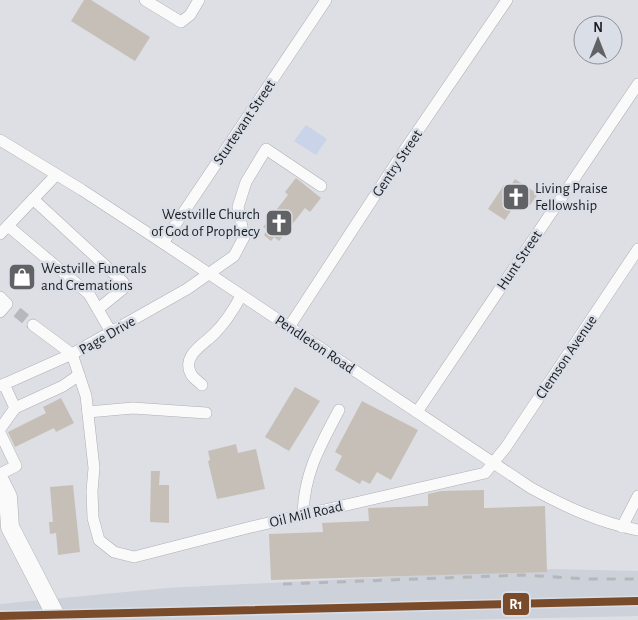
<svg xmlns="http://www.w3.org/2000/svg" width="638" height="620" viewBox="0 0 638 620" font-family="'Alegreya Sans',sans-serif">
  <rect width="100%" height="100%" fill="#dddfe4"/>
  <polygon fill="#ccd1da" points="550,569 638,571 638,616 453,620 0,620 0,604 167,588"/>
  <polygon fill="#cad4e8" points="306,125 327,139 316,155 294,141"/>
  <g fill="#c6bfb7">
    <polygon points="84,0 91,0 150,37 135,61 71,21"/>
    <polygon points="296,178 321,198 310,212 305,208 279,241 274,237 271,241 264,235 267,230 263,227 288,195 285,192"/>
    <polygon points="515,179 538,194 530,205 523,200 521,204 517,201 505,220 488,209 504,185 509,188"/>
    <polygon points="295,387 320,401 289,451 265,437"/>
    <polygon points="61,398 74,423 56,432 54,428 15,447 8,432 46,413 43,407"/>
    <polygon points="362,401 418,430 391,480 377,472 370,484 362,480 360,484 335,470 342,456 335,452"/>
    <polygon points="236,444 238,453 256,449 265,489 217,499 208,461 210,460 208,451"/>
    <polygon points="151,471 160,471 159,485 169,485 169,523 150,522"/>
    <polygon points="73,485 80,552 58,555 56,533 50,534 49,522 53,522 50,487"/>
    <polygon points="484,490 484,508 545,506 547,572 271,580 269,534 323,532 322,523 369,521 368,508 428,506 428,494 441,491"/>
  </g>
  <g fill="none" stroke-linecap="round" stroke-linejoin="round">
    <polyline stroke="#b6b8bd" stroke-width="11" stroke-dasharray="11 5.5" stroke-linecap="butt" points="17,312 33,325"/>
    <g stroke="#aeafb3" stroke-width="12">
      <g id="minor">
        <polyline points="145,0 181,22 190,15 199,0"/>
        <path d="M0,140l82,50 81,53 368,245c35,19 67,34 107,42"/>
        <polyline points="33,199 123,282 124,288 98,309"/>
        <polyline points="8,226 89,294 111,332"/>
        <polyline points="0,234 56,175"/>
        <polyline points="163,243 326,0"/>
        <polyline points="0,297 7,304 0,312"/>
        <polyline points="33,325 72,354 86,396 94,468 92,491 93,518 99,540 114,552 134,557 251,527 485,473 506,447 638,249"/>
        <polyline points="289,327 404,151 507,0"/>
        <polyline points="4,384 15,408 63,386 79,375"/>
        <path d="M202,385c-4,-4 -9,-7 -11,-11 -10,-18 13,-30 23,-40 12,-12 20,-25 27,-38"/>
        <polyline points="0,386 72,354 187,289 234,256 244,237 238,207 246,182 266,149 321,186"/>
        <polyline points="88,412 133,408 206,413"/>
        <polyline points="417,412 638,84"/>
        <polyline points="0,429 15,408"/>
        <polyline points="0,433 16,466 0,474"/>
        <path d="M303,515c1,-42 17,-69 36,-105"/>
        <polyline points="622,527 638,496"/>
      </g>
    </g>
    <g stroke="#aeafb3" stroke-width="19">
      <polyline id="highway" points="0,481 8,497 10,527 58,620"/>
    </g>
    <use href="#minor" stroke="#fafafb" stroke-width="11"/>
    <use href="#highway" stroke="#fafafb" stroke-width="18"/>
    <polyline stroke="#b7b7b9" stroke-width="3" stroke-dasharray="9 9" stroke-linecap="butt" points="283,584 523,575 588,579 638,579"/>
    <g stroke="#dadee7" stroke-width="11">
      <polyline id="rail-1" points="0,616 638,601"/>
    </g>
    <use href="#rail-1" stroke="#7a4b2a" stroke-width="8"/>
  </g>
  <defs>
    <g id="church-square" transform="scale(1.4375)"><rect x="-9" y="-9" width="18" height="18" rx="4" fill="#606265" stroke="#dadee7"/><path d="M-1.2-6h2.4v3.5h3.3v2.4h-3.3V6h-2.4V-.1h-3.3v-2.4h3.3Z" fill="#fff"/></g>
    <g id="shop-square" transform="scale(1.4375)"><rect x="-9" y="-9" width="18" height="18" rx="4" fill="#606265" stroke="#dadee7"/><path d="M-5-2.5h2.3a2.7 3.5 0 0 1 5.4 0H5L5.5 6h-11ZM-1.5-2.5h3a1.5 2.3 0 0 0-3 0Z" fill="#fff"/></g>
  </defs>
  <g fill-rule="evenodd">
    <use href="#church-square" x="516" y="197"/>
    <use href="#church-square" x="279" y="223"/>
    <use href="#shop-square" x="22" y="277"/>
  </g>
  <g text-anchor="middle" stroke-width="5" stroke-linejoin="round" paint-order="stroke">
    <g font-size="15" fill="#1c1e21" stroke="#dadee7">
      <text transform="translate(244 122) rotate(-56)" y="5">Sturtevant Street</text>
      <text transform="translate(397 163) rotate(-56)" y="5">Gentry Street</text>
      <text transform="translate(519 260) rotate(-56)" y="5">Hunt Street</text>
      <text transform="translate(107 335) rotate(-30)" y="5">Page Drive</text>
      <text transform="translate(315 344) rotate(34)" y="5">Pendleton Road</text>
      <text transform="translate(566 357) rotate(-56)" y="5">Clemson Avenue</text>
      <text transform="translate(306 514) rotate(-13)" y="5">Oil Mill Road</text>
    </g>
    <g font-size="15" fill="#1c1e21" stroke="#dadee7" text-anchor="start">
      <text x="535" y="193">Living Praise<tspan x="535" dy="17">Fellowship</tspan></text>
      <text x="260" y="219" text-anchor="end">Westville Church<tspan x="260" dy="17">of God of Prophecy</tspan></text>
      <text x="41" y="273">Westville Funerals<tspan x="41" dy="17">and Cremations</tspan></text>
    </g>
  </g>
  <rect stroke="#dadee7" stroke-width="2" x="502" y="592" width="28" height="24" rx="5" fill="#7a4b2a"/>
  <g font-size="14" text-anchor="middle" font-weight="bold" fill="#fff">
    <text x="516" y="609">R1</text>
  </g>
  <g transform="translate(598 40)"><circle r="24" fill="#dadee7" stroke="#8e9198"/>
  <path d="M0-4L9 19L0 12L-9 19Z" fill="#606265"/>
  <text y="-8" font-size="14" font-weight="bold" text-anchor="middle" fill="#1c1e21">N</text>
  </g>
</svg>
